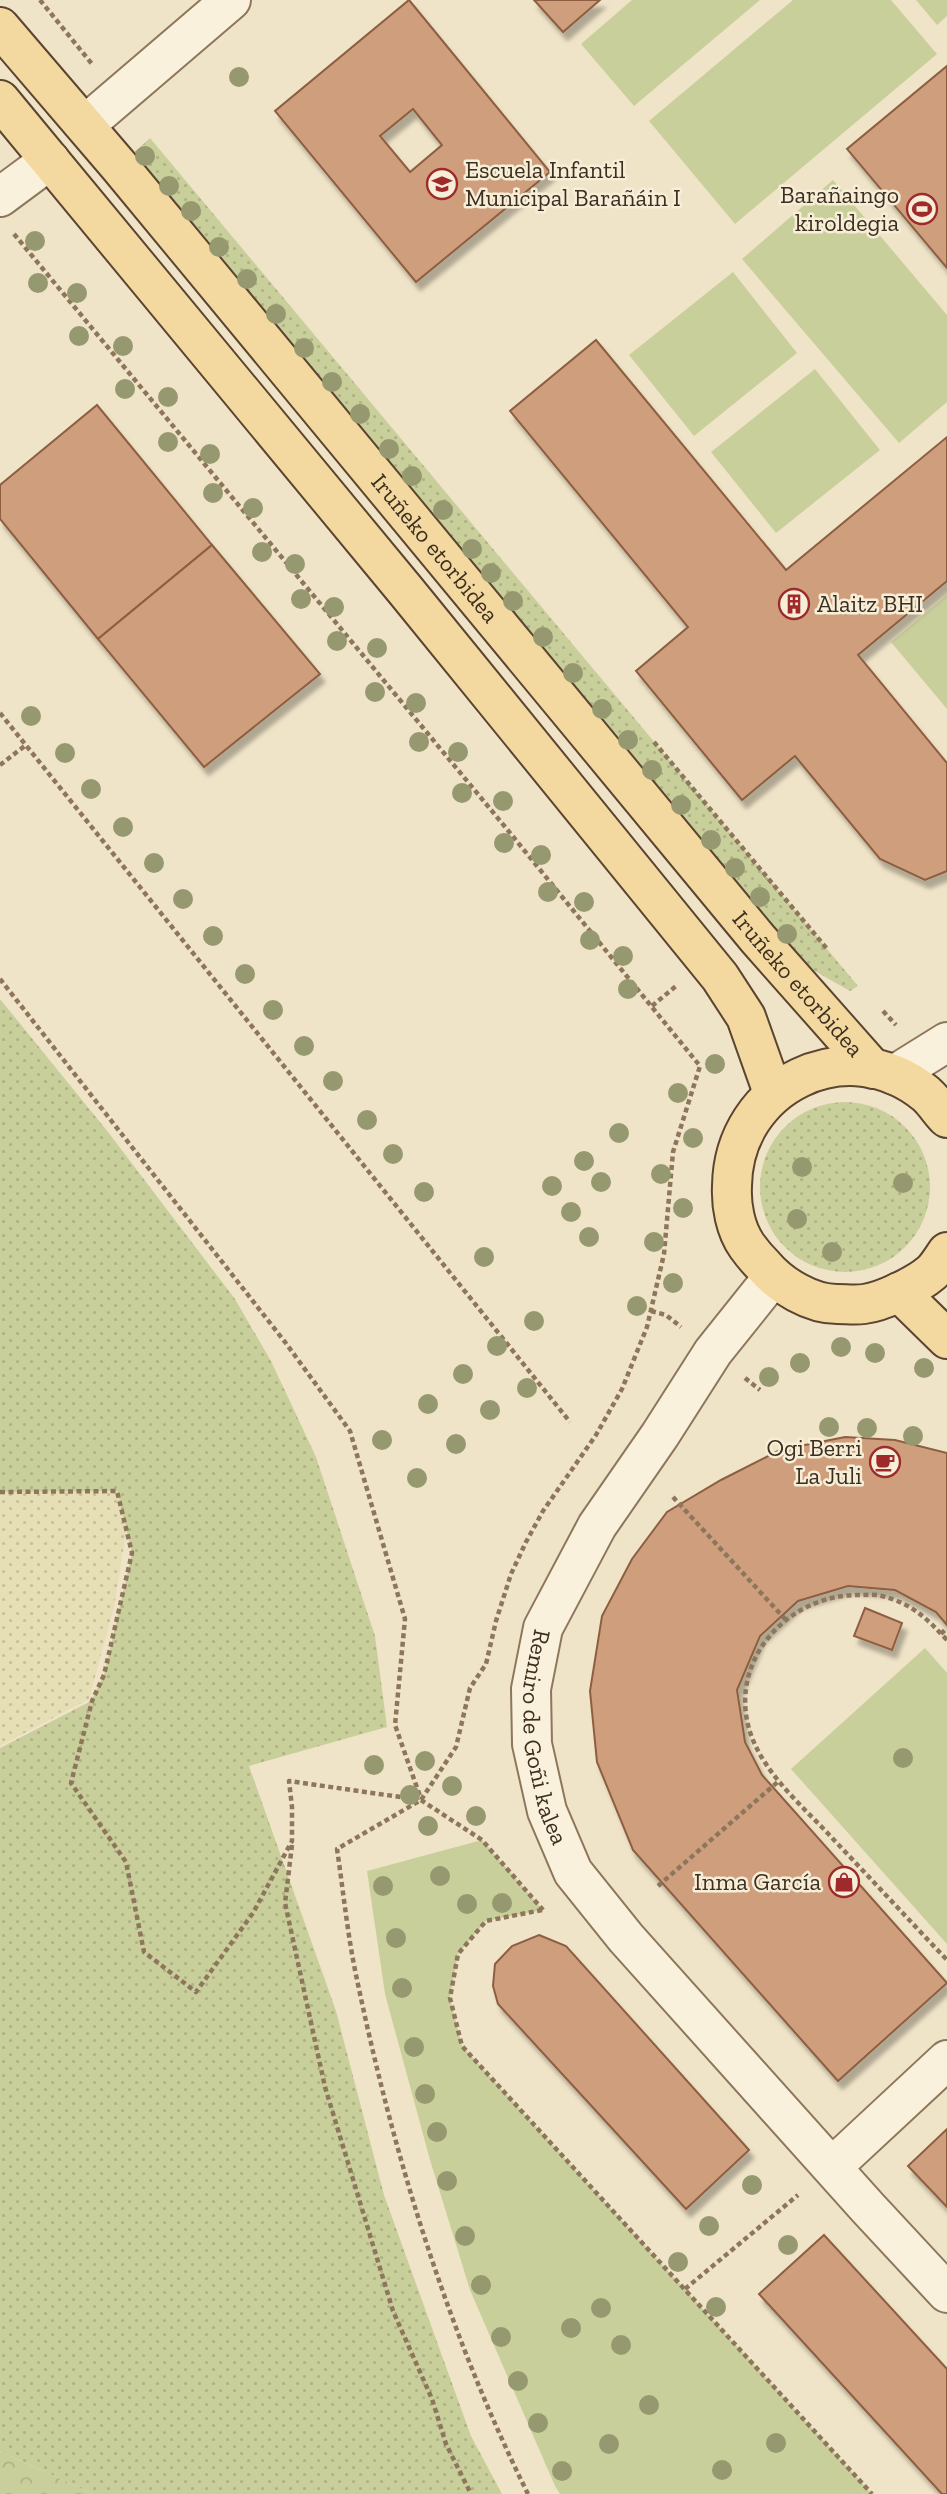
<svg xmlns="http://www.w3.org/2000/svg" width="947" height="2494" viewBox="0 0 947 2494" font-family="'Zilla Slab',serif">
  <defs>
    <pattern id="farmland-dots" width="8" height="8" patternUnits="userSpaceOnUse" patternTransform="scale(1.75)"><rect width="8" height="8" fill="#e6deb5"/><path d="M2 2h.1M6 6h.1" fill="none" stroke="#c6bf9b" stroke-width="1.8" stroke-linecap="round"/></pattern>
    <pattern id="grass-dots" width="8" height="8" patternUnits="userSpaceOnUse" patternTransform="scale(1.75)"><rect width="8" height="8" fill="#c9cf9b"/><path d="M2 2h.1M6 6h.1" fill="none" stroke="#aeb285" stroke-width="1.8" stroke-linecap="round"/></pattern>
    <pattern id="forest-crowns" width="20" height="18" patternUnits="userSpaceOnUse" patternTransform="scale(1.75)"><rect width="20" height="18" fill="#c9cf9b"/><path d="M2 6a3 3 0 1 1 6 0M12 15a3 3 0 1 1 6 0" fill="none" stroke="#aeb285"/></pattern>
    <filter id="shadow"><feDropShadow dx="4.5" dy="8" stdDeviation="2" flood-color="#0004"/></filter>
  </defs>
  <rect width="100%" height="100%" fill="#f0e4c8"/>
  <polygon fill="url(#farmland-dots)" points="117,1491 127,1526 114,1607 89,1699 0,1746 0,1492"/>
  <g fill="url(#grass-dots)">
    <polygon points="150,138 858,986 850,991 758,939 119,166"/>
    <polygon points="0,999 108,1132 235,1299 271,1361 316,1457 375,1636 387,1727 249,1766 336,2011 384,2195 471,2436 502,2494 93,2494 0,2451 0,1748 91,1701 104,1675 132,1553 117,1491 0,1492"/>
    <circle cx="845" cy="1187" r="85"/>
  </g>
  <polygon fill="url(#forest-crowns)" points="0,2451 93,2494 0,2494"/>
  <g fill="#c9cf9b">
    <polygon points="632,0 760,0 634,106 581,44"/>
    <polygon points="793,0 891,0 937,54 735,224 649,121"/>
    <polygon points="916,0 947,0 947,16 937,25"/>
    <polygon points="833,180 947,315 947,402 899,443 742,259"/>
    <polygon points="733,272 797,353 694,436 629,355"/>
    <polygon points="815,369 880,450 776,533 711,452"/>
    <polygon points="947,595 947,709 891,642"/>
    <polygon points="925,1648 947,1673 947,1944 791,1769"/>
    <polygon points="482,1840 543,1910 486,1921 458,1954 450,1998 462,2046 872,2494 560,2494 555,2486 470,2290 430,2160 385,1994 367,1871"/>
  </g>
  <g fill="#cf9f7d" stroke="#8d5f41" stroke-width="2" fill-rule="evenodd" filter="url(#shadow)">
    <path d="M409,0l141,172 -134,110 -141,-171zM413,109l29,36 -32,27 -30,-36z"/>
    <polygon points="534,0 600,0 563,32"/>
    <polygon points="947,66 947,268 847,149"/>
    <polygon points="596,340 786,570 947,437 947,581 858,655 947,763 947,871 925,880 880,859 795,756 742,800 636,671 688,627 510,411"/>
    <polygon points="97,405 212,545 98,639 0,519 0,485"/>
    <polygon points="212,545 320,674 204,767 98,639"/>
    <polygon points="845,1437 895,1440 947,1453 947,1625 936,1612 895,1590 848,1586 798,1601 760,1636 737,1690 745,1742 762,1775 947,1983 838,2081 633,1850 597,1762 590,1691 602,1616 632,1559 667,1512 721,1480 780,1450"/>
    <polygon points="865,1608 902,1623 892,1650 854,1636"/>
    <polygon points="539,1935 566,1946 749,2150 686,2209 498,2004 493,1986 495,1964 512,1946"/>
    <polygon points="947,2129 947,2207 908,2166"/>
    <polygon points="824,2235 947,2369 947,2494 942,2494 759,2294"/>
  </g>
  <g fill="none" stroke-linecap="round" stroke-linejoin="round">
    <g stroke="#8d765c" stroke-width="42">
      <g id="minor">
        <polyline points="85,125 231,0"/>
        <polyline points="0,197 50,160"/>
        <polyline points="894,1075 947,1042"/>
        <path id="s1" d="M773,1277l-60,75 -53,83 -63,91 -54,102 -12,61 1,55 15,67 26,61 53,66 242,270 79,85"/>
        <polyline points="832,2167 947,2060"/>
      </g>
    </g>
    <g stroke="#5b4430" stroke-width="42">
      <g id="major">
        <path id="s2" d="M0,27l119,139 639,773 115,130"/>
        <polyline points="0,100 406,591 720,977 746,1017 773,1093"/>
        <path d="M947,1118c-7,-7 -13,-17 -21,-24 -79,-65 -193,-9 -194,92 -1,19 3,43 15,60 5,7 11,14 17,20 17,20 47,38 73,38 9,0 18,1 27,0 18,-2 53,-19 67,-31 6,-5 11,-14 16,-21"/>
        <polyline points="899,1292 947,1339"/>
      </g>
    </g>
    <g stroke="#8d765c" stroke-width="4.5" stroke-dasharray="5 3.5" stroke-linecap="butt">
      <polyline points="40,0 92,64"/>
      <path d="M14,234l492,594 194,238 -27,86 -9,102 -17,73 -25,62 -26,46 -53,76 -17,31 -15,32 -15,47 -10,43 -16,24 -14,59 -35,53 -84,49c6,40 10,81 18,121 37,180 91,359 173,524"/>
      <polyline points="0,713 570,1422"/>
      <polyline points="654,742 828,950"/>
      <polyline points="0,765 26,745"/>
      <polyline points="0,979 285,1342 350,1431 405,1619 395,1725 421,1799"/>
      <polyline points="652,1006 676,986"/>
      <polyline points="883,1011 896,1025"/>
      <polyline points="651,1311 666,1315 681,1327"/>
      <polyline points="745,1378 760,1390"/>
      <polyline points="0,1492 117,1491 132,1553 104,1675 92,1701 71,1783 126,1862 144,1952 196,1992 253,1913 292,1841 292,1807 289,1781 421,1800 482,1840 543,1910"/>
      <polyline points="673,1497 785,1619"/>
      <polyline points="941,1634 947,1628"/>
      <path d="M947,1640c-21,-22 -34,-36 -65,-44 -6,-2 -14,-1 -21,-1 -72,-2 -134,65 -111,137 14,43 55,76 84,108 38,40 75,80 113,120"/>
      <polyline points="292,1845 285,1903 325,2087 393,2311 432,2399 446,2444 471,2494"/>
      <polyline points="658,1886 780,1780"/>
      <polyline points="542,1910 486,1921 458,1954 450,1998 462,2046 872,2494"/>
      <polyline points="685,2289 798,2195"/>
    </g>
    <use href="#minor" stroke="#faf1dc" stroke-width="38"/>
    <use href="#major" stroke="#f3d9a0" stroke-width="38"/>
  </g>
  <g fill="#96986f">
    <circle cx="239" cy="77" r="10"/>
    <circle cx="145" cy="156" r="10"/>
    <circle cx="169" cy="186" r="10"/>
    <circle cx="191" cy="211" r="10"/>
    <circle cx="35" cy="241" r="10"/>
    <circle cx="219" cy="247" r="10"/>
    <circle cx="247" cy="279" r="10"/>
    <circle cx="38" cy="283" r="10"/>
    <circle cx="77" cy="293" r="10"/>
    <circle cx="276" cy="314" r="10"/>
    <circle cx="79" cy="336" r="10"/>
    <circle cx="123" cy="346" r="10"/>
    <circle cx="304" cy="348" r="10"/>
    <circle cx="332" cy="382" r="10"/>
    <circle cx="125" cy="389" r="10"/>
    <circle cx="168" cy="397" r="10"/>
    <circle cx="360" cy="414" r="10"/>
    <circle cx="168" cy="442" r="10"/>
    <circle cx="389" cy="449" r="10"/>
    <circle cx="210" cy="454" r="10"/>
    <circle cx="412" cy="476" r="10"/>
    <circle cx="213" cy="493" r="10"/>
    <circle cx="253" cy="508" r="10"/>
    <circle cx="443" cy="510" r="10"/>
    <circle cx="472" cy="549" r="10"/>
    <circle cx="262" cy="552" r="10"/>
    <circle cx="295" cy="564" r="10"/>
    <circle cx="491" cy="573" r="10"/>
    <circle cx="301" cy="599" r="10"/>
    <circle cx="513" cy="601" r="10"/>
    <circle cx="334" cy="607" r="10"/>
    <circle cx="543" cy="637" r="10"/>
    <circle cx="337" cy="641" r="10"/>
    <circle cx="377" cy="648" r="10"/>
    <circle cx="573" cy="673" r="10"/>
    <circle cx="375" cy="692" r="10"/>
    <circle cx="416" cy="703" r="10"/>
    <circle cx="602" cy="709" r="10"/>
    <circle cx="31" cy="716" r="10"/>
    <circle cx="628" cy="740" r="10"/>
    <circle cx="419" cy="742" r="10"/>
    <circle cx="458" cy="752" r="10"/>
    <circle cx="65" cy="753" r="10"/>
    <circle cx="652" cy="770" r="10"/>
    <circle cx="91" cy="789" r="10"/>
    <circle cx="462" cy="793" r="10"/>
    <circle cx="503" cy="801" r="10"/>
    <circle cx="681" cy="805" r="10"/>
    <circle cx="123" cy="827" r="10"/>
    <circle cx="711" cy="840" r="10"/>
    <circle cx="504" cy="843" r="10"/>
    <circle cx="541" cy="855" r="10"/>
    <circle cx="154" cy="863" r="10"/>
    <circle cx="735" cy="868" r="10"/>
    <circle cx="548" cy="892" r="10"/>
    <circle cx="760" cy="897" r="10"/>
    <circle cx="183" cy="899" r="10"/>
    <circle cx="584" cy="902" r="10"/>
    <circle cx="787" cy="934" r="10"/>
    <circle cx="213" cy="936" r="10"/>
    <circle cx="590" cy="940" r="10"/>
    <circle cx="623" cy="956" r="10"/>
    <circle cx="245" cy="974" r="10"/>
    <circle cx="628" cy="989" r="10"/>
    <circle cx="273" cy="1010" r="10"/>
    <circle cx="304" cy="1046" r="10"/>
    <circle cx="715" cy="1064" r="10"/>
    <circle cx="333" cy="1081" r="10"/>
    <circle cx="678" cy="1093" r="10"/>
    <circle cx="367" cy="1120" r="10"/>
    <circle cx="619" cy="1133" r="10"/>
    <circle cx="693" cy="1138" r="10"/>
    <circle cx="393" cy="1154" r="10"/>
    <circle cx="584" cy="1161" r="10"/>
    <circle cx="802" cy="1167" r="10"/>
    <circle cx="661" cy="1174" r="10"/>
    <circle cx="601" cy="1182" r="10"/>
    <circle cx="903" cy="1183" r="10"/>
    <circle cx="552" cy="1186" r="10"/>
    <circle cx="424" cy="1192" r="10"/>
    <circle cx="683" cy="1208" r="10"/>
    <circle cx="571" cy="1212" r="10"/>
    <circle cx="797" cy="1219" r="10"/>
    <circle cx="589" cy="1237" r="10"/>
    <circle cx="654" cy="1242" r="10"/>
    <circle cx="832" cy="1252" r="10"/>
    <circle cx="484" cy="1257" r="10"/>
    <circle cx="673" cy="1283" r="10"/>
    <circle cx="637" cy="1306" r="10"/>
    <circle cx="534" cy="1321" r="10"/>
    <circle cx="497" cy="1346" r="10"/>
    <circle cx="841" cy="1347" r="10"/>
    <circle cx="875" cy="1353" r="10"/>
    <circle cx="800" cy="1363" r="10"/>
    <circle cx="924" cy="1368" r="10"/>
    <circle cx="463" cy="1374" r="10"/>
    <circle cx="769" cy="1377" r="10"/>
    <circle cx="527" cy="1388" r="10"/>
    <circle cx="428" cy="1404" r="10"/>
    <circle cx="490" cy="1410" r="10"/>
    <circle cx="829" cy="1427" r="10"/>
    <circle cx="867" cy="1428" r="10"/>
    <circle cx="913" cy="1436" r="10"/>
    <circle cx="382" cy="1440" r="10"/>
    <circle cx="456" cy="1444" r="10"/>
    <circle cx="417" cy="1478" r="10"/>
    <circle cx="903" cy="1758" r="10"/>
    <circle cx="425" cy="1761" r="10"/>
    <circle cx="374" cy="1765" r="10"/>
    <circle cx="452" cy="1786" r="10"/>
    <circle cx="410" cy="1795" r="10"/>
    <circle cx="476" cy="1816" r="10"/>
    <circle cx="428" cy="1826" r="10"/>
    <circle cx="440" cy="1876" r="10"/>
    <circle cx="383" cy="1886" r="10"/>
    <circle cx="502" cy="1903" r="10"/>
    <circle cx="467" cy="1904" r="10"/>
    <circle cx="396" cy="1938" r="10"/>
    <circle cx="402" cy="1988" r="10"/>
    <circle cx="414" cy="2047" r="10"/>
    <circle cx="425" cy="2094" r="10"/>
    <circle cx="437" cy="2132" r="10"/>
    <circle cx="447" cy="2181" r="10"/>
    <circle cx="752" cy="2185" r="10"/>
    <circle cx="709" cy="2226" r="10"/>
    <circle cx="465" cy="2236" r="10"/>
    <circle cx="788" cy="2245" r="10"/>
    <circle cx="678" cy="2262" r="10"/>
    <circle cx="481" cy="2285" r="10"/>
    <circle cx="716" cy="2307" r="10"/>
    <circle cx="601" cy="2308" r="10"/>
    <circle cx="571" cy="2328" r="10"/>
    <circle cx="501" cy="2337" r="10"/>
    <circle cx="621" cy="2345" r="10"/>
    <circle cx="518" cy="2381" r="10"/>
    <circle cx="649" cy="2405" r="10"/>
    <circle cx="538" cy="2423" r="10"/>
    <circle cx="776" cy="2443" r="10"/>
    <circle cx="609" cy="2444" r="10"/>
    <circle cx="722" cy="2470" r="10"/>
    <circle cx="562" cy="2471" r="10"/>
  </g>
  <defs>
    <g id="school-ring" transform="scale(1.575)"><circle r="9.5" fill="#f7eed8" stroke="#9e2a2b" stroke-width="1.5"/><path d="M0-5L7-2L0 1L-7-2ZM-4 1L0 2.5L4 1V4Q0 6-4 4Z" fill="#9e2a2b"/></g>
    <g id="stadium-ring" transform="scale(1.575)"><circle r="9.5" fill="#f7eed8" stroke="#9e2a2b" stroke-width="1.5"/><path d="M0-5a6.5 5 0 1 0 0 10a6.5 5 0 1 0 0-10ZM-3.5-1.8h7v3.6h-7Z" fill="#9e2a2b"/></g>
    <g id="building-ring" transform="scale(1.575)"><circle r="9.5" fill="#f7eed8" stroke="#9e2a2b" stroke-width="1.5"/><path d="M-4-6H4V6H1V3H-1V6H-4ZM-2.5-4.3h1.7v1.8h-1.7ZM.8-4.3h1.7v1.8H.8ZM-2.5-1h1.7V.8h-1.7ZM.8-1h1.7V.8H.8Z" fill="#9e2a2b"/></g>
    <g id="cafe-ring" transform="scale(1.575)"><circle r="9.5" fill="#f7eed8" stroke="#9e2a2b" stroke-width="1.5"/><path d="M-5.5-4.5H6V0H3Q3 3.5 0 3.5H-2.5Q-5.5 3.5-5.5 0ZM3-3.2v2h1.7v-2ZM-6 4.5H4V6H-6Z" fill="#9e2a2b"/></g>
    <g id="shop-ring" transform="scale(1.575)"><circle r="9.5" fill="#f7eed8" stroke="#9e2a2b" stroke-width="1.5"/><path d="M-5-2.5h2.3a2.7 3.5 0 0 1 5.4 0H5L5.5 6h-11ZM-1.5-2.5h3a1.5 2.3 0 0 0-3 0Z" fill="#9e2a2b"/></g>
  </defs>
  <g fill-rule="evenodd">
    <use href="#school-ring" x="442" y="184"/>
    <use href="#stadium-ring" x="922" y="209"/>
    <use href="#building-ring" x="794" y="604"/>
    <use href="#cafe-ring" x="885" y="1462"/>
    <use href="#shop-ring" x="844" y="1882"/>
  </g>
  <g text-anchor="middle" stroke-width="5" stroke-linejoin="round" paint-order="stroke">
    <g font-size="24" fill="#3d2e20" stroke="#f7eed8" text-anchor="end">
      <text x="465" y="178" text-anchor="start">Escuela Infantil<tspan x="465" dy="28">Municipal Barañáin I</tspan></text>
      <text x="899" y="203">Barañaingo<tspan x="899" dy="28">kiroldegia</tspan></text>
      <text x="817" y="612" text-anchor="start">Alaitz BHI</text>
      <text x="862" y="1456">Ogi Berri<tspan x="862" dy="28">La Juli</tspan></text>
      <text x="821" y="1890">Inma García</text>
    </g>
    <g font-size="24" fill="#3d2e20" stroke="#f7eed8">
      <text dy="8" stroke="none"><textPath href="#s2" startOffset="679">Iruñeko etorbidea</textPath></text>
      <text dy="8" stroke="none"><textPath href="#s2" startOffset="1246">Iruñeko etorbidea</textPath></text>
      <text dy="8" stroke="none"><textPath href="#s1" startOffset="532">Remiro de Goñi kalea</textPath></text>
    </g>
  </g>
</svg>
